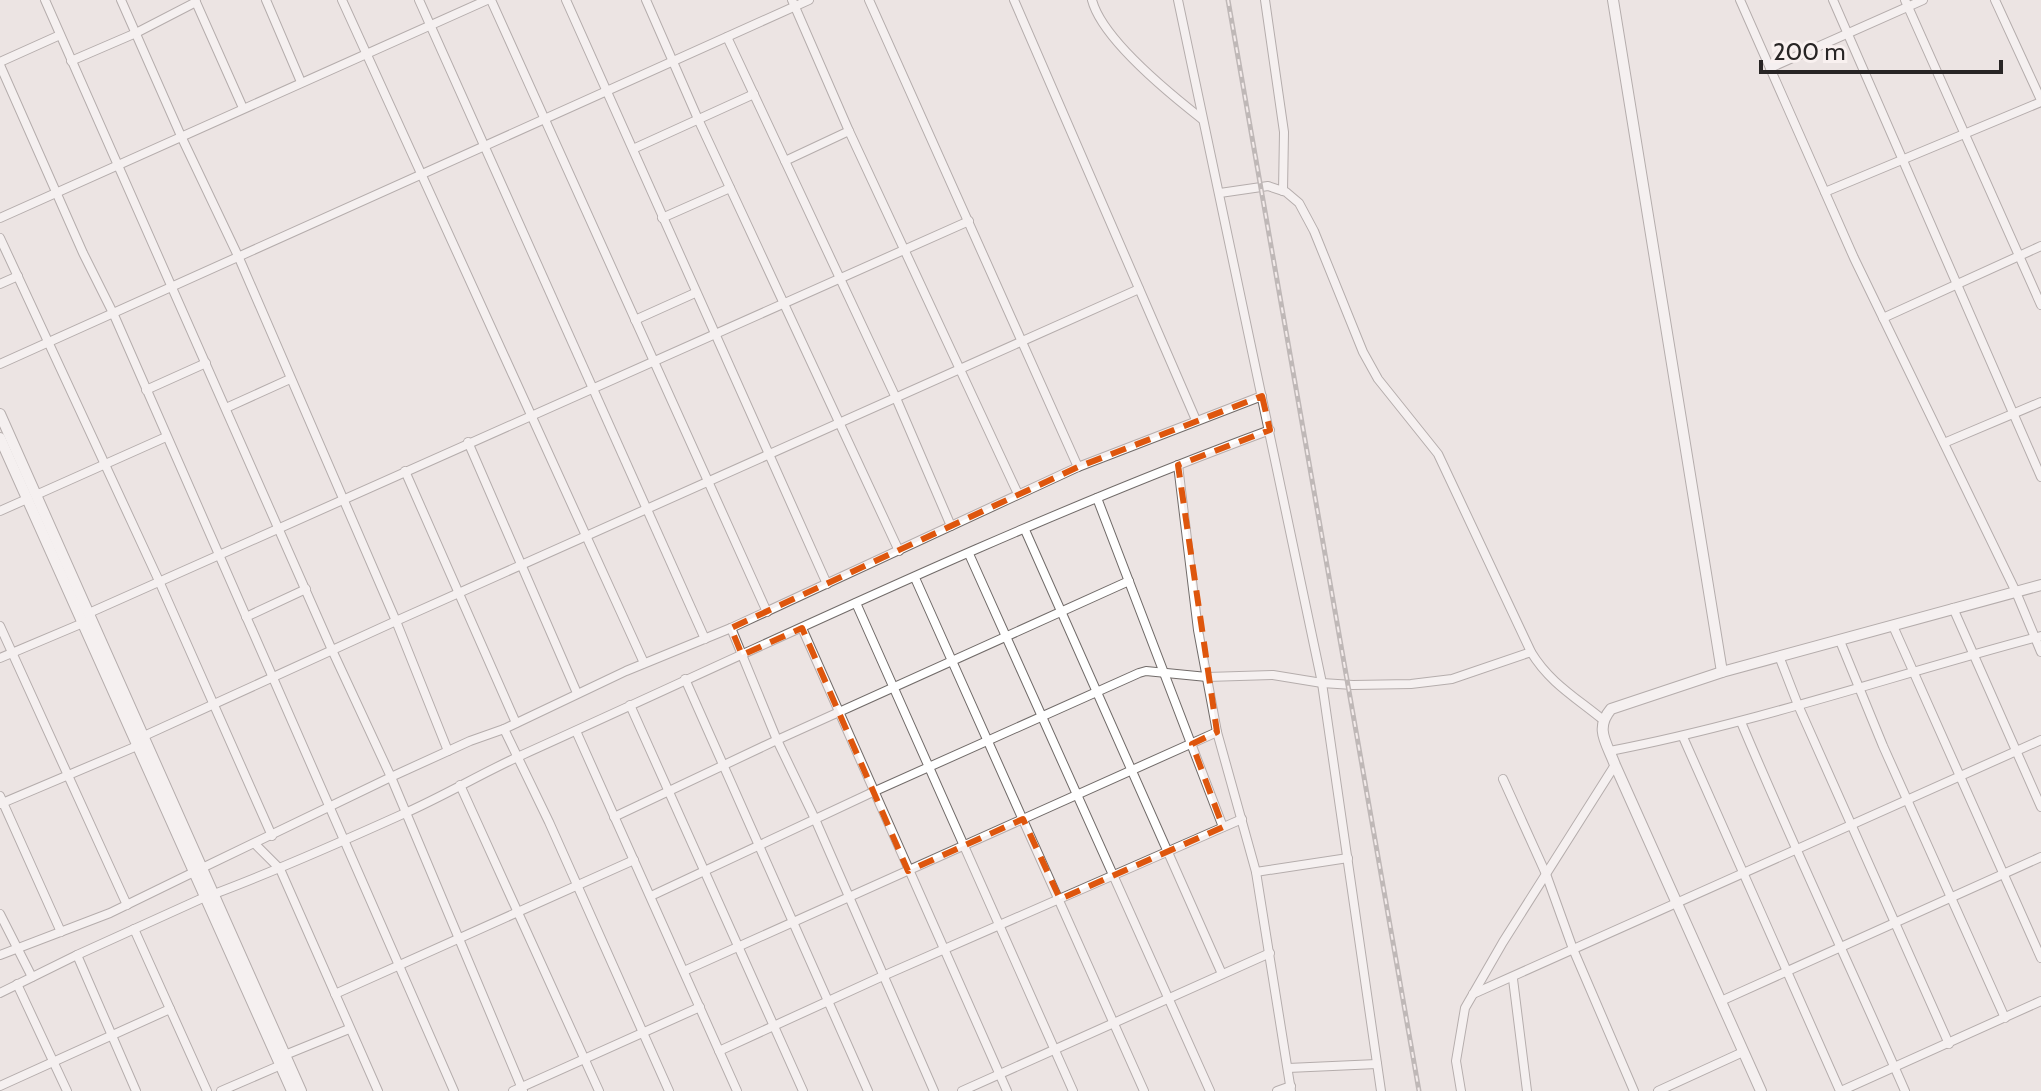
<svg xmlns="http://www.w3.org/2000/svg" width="2041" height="1091" viewBox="0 0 2041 1091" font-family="Cabin,sans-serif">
  <rect width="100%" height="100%" fill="#ece4e3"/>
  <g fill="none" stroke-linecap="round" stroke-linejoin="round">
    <g stroke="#716b69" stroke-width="10">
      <g id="minor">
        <polyline points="45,0 332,650 391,777 523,1091"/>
        <polyline points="121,0 181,136 239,258 396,621 448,751"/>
        <polyline points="195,0 243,108"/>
        <polyline points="266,0 301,82"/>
        <polyline points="342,0 644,663"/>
        <polyline points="419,0 705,639"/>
        <polyline points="491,0 767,612"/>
        <polyline points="566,0 827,584"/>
        <polyline points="646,0 698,119 899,551"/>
        <polyline points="792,0 849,131 1018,494"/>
        <polyline points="869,0 1078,467"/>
        <polyline points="1014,0 1196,420"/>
        <path d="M1092,0c10,39 78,94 110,119"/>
        <polyline points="1178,0 1322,683 1381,1091"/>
        <polyline points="1265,0 1284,132 1283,191"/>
        <polyline points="1740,0 1854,258 2016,592 2041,652"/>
        <polyline points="1833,0 2041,477"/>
        <polyline points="1905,0 2041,305"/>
        <polyline points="1995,0 2041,100"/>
        <polyline points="727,37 896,398 951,526"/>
        <polyline points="71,61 136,33 196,2"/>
        <polyline points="0,62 60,35"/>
        <polyline points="0,65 83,253 114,315 454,1091"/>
        <polyline points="1770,68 1923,0"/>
        <polyline points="633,149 754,94"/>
        <polyline points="785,161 849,131"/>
        <polyline points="1825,192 2041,102"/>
        <path d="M1220,193l48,-7 18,6 13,11 15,28 49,121 15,27 60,75 93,198c18,30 44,45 71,67"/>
        <polyline points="0,218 487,0"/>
        <polyline points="662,218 730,188"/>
        <polyline points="0,238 159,581 272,836"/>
        <polyline points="0,284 18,276"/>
        <polyline points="1883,318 2041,246"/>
        <polyline points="635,320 695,293"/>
        <polyline points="0,364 809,0"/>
        <polyline points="146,390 206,363"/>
        <polyline points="226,408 290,379"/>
        <polyline points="468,442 577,693"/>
        <polyline points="1944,443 2041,402"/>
        <polyline points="1178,465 1198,630 1217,732 1256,872 1291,1091"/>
        <polyline points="405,471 516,723"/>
        <polyline points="36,495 166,437"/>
        <polyline points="1097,498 1223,827"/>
        <polyline points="0,511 27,499"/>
        <polyline points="1025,530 1222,974"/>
        <polyline points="969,554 1210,1091"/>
        <polyline points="915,578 1144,1091"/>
        <polyline points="856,603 1073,1091"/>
        <polyline points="1953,608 2041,807"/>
        <polyline points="89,613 969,221"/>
        <polyline points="246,617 306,589"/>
        <polyline points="0,626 127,905"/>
        <polyline points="1893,626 2041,958"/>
        <polyline points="731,628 777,740 815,819 934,1091"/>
        <polyline points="802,628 1007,1091"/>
        <polyline points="1840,641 1883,746 2005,1018"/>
        <polyline points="1779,656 1798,705 1949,1044"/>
        <polyline points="0,658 83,623"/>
        <polyline points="685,679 868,1091"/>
        <polyline points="630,705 803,1091"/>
        <path d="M1741,722c52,124 110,246 164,369"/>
        <polyline points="504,729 549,822 669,1091"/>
        <polyline points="576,731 737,1091"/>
        <polyline points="144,736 396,621 1139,289"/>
        <polyline points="1683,737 1840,1091"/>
        <path d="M1610,751c146,-28 287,-77 431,-115"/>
        <polyline points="1503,779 1546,874 1573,949 1634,1091"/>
        <polyline points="460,785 599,1091"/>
        <polyline points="0,796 61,932"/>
        <polyline points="0,804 137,746"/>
        <polyline points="614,817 777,740 1129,581"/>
        <polyline points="255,844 280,869 378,1091"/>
        <polyline points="202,868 391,777 470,741 504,729 626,671 731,628 1078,467 1262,396"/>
        <polyline points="1256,872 1348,858"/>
        <path d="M214,894c64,-24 127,-52 189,-80 41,-18 79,-41 119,-59 248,-112 493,-231 748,-325"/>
        <polyline points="651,896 873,792 1139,673 1146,671 1207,677 1273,675 1322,683 1353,685 1411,684 1452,679 1531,652"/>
        <polyline points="0,914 32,977"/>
        <polyline points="134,929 207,1091"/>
        <polyline points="0,955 110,913 194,872"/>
        <polyline points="77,955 136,1091"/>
        <polyline points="684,971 1217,732"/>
        <polyline points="1513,979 1527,1091"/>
        <polyline points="17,984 67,1091"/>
        <polyline points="0,993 77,955 205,897"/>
        <polyline points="335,994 634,860"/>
        <polyline points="1473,994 2041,740"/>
        <polyline points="1721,1001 2041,857"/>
        <polyline points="719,1051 883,976 1242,819"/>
        <polyline points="285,1055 349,1029"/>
        <polyline points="1288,1068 1377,1064"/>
        <polyline points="0,1086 170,1009"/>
        <polyline points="221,1091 281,1065"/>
        <polyline points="513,1091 700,1007"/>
        <polyline points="962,1091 1270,953"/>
        <polyline points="1277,1091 1291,1086"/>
        <polyline points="1461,1091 1456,1061 1465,1008 1503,942 1615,765"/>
        <polyline points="1658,1091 1743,1052"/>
        <polyline points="1841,1091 2041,1001"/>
      </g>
    </g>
    <g stroke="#716b69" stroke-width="12">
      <g id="tertiary">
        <polyline points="1613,0 1722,672"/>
        <polyline points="0,414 301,1091"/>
        <polyline points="0,438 292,1091"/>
        <path d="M1761,1091l-146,-326c-8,-22 -21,-36 -4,-56l111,-37 319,-87"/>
      </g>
    </g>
    <use href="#minor" stroke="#fff" stroke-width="8"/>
    <use href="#tertiary" stroke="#fff" stroke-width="10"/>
    <g stroke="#888382" stroke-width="5">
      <polyline id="rail" points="1228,0 1419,1091"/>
    </g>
    <use href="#rail" stroke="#f9f1f0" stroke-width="2" stroke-dasharray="6" stroke-linecap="butt"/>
  </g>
  <path d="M0 0H2041V1091H0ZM1262,396l8,34 -92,35 39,267 -25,12 31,83 -163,72 -37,-80 -115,52 -106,-243 -60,27 -11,-27 347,-161z" fill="#ece4e3" fill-opacity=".55" fill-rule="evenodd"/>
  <path fill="none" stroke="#de560d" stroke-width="6" stroke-dasharray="16 10" stroke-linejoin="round" d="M1262,396l8,34 -92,35 39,267 -25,12 31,83 -163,72 -37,-80 -115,52 -106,-243 -60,27 -11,-27 347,-161z"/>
  <path d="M1761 60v12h240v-12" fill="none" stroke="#282525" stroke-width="4"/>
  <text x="1773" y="60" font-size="24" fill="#282525" stroke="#f9f1f0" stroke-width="6" paint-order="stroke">200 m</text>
</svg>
